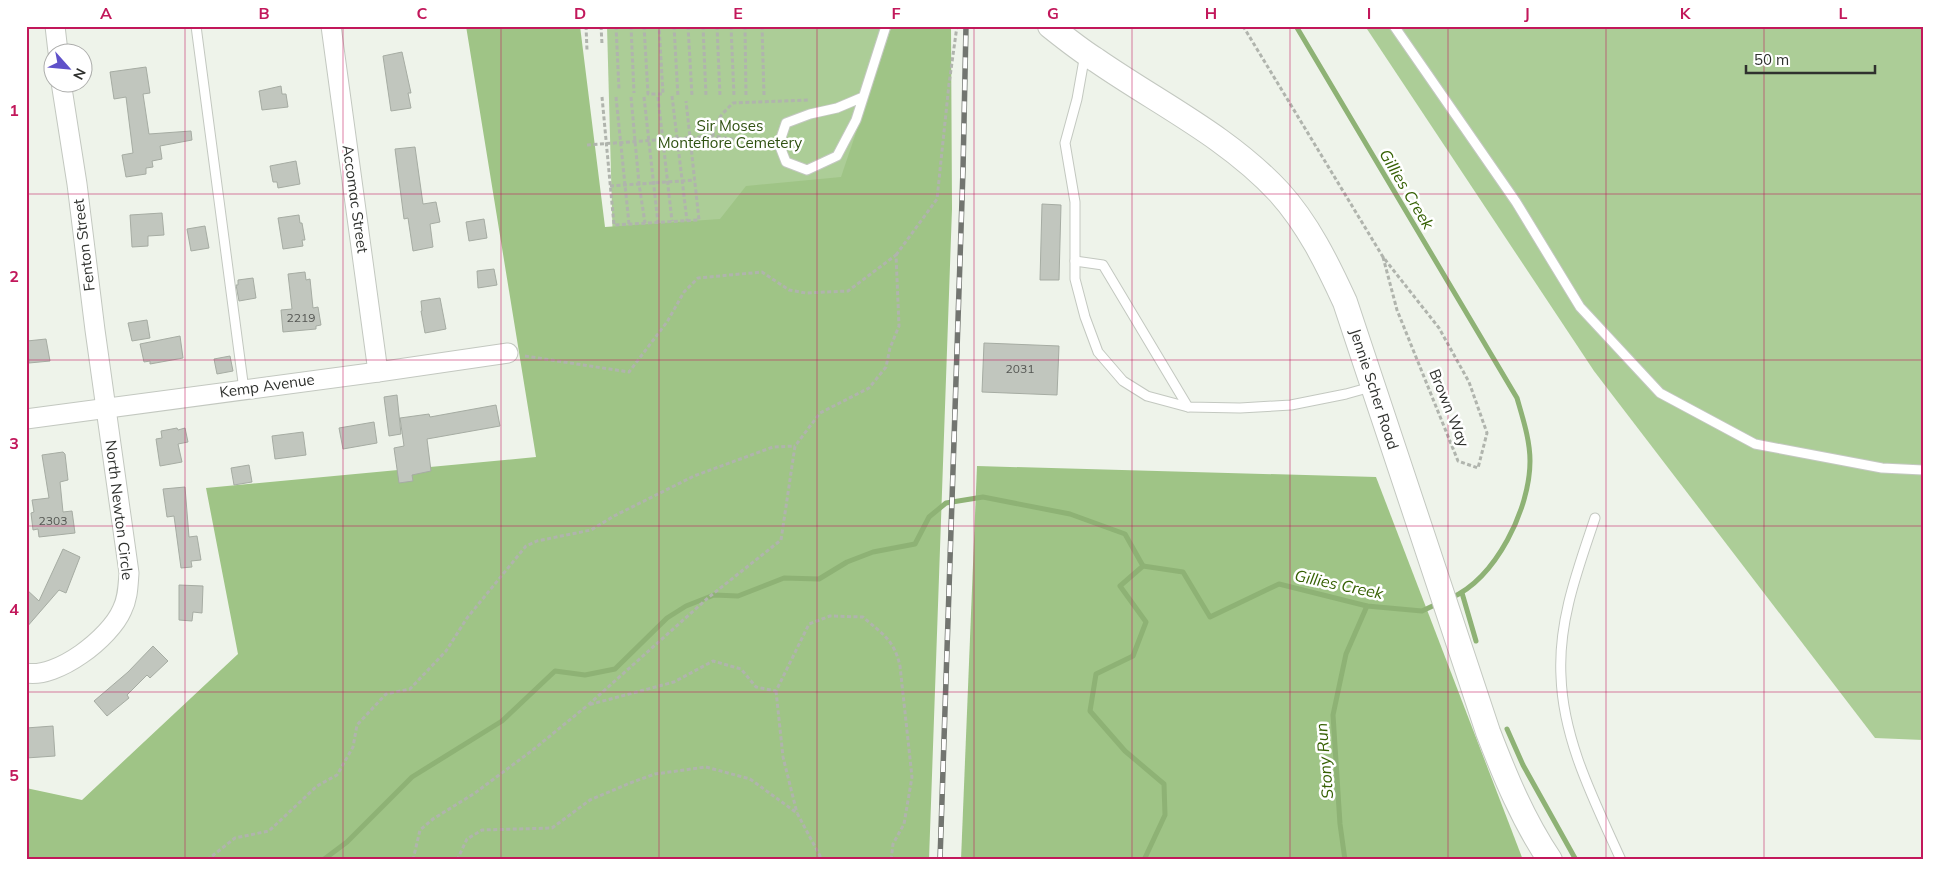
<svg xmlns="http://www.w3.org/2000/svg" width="1949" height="886" viewBox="0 0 1949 886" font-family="Mulish,sans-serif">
  <rect width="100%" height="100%" fill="#eef3ea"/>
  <g fill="#accd97">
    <polygon points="607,26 912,26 917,238 613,247"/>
    <polygon points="1365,26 1923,26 1923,740 1875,738 1594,371"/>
  </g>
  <g fill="#9fc486">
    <polygon points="466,26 580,26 605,227 720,219 746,186 841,177 892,26 951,26 952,209 929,860 26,860 26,788 82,800 238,654 206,488 536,457"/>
    <polygon points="977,466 1376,477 1523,860 961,860"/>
  </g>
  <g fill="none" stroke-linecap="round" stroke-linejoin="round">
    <g stroke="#8eb275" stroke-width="5">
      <path d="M1296,26l221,372c6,21 13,42 13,63 0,48 -34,117 -79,137"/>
      <polyline points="1462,593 1476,641"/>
      <polyline points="1507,729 1523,765 1576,860"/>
      <polyline points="323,860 347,842 412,777 502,721 555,671 585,675 615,669 667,618 686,606 714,595 738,596 784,578 819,579 847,562 873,552 915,544 929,517 946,503 983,497 1070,514 1125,534 1143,566"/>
      <polyline points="1144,860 1165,815 1164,784 1125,751 1090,711 1096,674 1133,656 1146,622 1120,586 1143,566 1183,572 1210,617 1279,584 1367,606 1422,611 1439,603"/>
      <polyline points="1345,860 1340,824 1333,715 1346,654 1367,606"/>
    </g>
  </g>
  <g fill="#c1c6be" stroke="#a6aca3">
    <polygon points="402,52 411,93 408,93 411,108 391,111 383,56"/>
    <polygon points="146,67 150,93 143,94 149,134 191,131 192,140 160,146 162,159 152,161 153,167 146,168 146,174 126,177 122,155 133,153 126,97 114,99 110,72"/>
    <polygon points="281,86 282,94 286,94 288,107 262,110 259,91"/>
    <polygon points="415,147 423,204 436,202 440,222 430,224 433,247 413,251 408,218 404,219 395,149"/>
    <polygon points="296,161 300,184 278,188 277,182 273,182 270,166"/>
    <polygon points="1042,204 1061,205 1059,280 1040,280"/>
    <polygon points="162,213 164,235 148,236 148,246 132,247 130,215"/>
    <polygon points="299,215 300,223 302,223 305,240 302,240 303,246 283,249 278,218"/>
    <polygon points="484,219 487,238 469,241 466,222"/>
    <polygon points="205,226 209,248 191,251 187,229"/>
    <polygon points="494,269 497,285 478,288 477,271"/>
    <polygon points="305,272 306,280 310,279 313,308 318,307 321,325 316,326 316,329 283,332 281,310 292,309 288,274"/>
    <polygon points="253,278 256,298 239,301 236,285 238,285 238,280"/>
    <polygon points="440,298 446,329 425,333 421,311 422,311 421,301"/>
    <polygon points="147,320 150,338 132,341 128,323"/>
    <polygon points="180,336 183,358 150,364 150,361 144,362 140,344"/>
    <polygon points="46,339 50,361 29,363 27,341"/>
    <polygon points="984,343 1059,346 1057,395 982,392"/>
    <polygon points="230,356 233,371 217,374 214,359"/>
    <polygon points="397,395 401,434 389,436 384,397"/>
    <polygon points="496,405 500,426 427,439 431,471 412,475 413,481 399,483 394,448 404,446 400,418 429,414 430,417"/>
    <polygon points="374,422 377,443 343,449 339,428"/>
    <polygon points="177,428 178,430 185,428 188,442 178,444 182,462 160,466 156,439 162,438 161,431"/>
    <polygon points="303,432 306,455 275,459 272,436"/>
    <polygon points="63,452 65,454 68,480 60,482 63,512 72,511 75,533 39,537 38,529 33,530 31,513 34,512 32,500 49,498 42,455"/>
    <polygon points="249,465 252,482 234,485 231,468"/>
    <polygon points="185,487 189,537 197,536 201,560 191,561 192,567 181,568 174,516 167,517 163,489"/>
    <polygon points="63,549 80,557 66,593 59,590 26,628 26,589 39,601"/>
    <polygon points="179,585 203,586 202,613 193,612 192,621 179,620"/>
    <polygon points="153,646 168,661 150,678 147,675 127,695 129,698 107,716 94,701 128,672"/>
    <polygon points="53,726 55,756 26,758 26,728"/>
  </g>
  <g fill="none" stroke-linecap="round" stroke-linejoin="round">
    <g stroke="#c3c8c0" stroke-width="11">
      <g id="service">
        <polyline points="196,26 244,390"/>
        <polyline points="1394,26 1516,202 1580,307 1660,393 1755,444 1882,468 1923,470"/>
        <polyline points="1085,54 1077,99 1065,143 1075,202 1075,279 1085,317 1098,352 1123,381 1147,396 1188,407 1240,408 1291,405 1346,394 1371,387"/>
        <polyline points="863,97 837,108 810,114 786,123 779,144 786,162 807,170 837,156 856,120 886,26"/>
        <polyline points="1075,261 1103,265 1188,407"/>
        <path d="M1595,518c-17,51 -37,103 -34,158 2,65 34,126 60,184"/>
      </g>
    </g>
    <g stroke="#c3c8c0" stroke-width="21">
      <g id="minor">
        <polyline points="55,26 58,52"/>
        <polyline points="331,26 378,372"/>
        <polyline points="26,419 378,372 508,353"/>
        <path d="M26,673c31,6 84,-35 96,-63 6,-12 6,-24 7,-37l-34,-243 -18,-146 -16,-102"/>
      </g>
    </g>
    <g stroke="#c3c8c0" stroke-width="26">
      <path id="tertiary" d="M1050,26c15,12 30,24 46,34 62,43 131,76 183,132 29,32 48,71 66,110l143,430c17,44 35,88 62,128"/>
    </g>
    <g stroke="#b0b4ad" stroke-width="3" stroke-dasharray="4 2.5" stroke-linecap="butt">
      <polyline points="586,26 587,50"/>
      <polyline points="601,26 602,44"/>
      <polyline points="616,26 619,90"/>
      <polyline points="631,26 634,93"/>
      <polyline points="644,26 648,94 663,94 659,26"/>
      <polyline points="674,26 678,97"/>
      <polyline points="688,26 692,96"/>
      <polyline points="703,26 706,96"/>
      <polyline points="717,26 720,96"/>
      <polyline points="731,26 734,96"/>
      <polyline points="745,26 746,96"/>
      <polyline points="762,26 764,95"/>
      <polyline points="1243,26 1383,257 1439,328 1469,382 1487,433 1478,468 1458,461 1397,310 1383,257"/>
      <polyline points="672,96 687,221"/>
      <polyline points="602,97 614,225 699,220 686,101"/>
      <polyline points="616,97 629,224"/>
      <polyline points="631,97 639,184 645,223"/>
      <polyline points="644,97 658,223"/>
      <polyline points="658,97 672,221"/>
      <path d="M713,136c0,-14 11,-24 20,-33l76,-3"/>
      <polyline points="587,145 713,136 750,142 768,143"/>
      <polyline points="610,186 695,180"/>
      <polyline points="896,255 937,199 949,84 957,26"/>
      <path d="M525,356l104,16 38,-50 17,-30 14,-14 64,-6 27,18 17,3 42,-2 48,-36 3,71 -9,22 -4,19 -17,21 -49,25 -25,33 -14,94 -72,57 -121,108 86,-23 39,-21 28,8 15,18 20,4 33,-67 21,-8 33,1c19,17 31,22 37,49l12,111 -8,47 -11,20 -2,16"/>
      <polyline points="776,691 783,757 797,813"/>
      <polyline points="207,860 235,838 269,831 317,786 337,775 353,747 357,725 386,694 410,689 446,651 467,618 526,546 537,541 591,530 614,516 694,476 773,447 795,446"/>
      <polyline points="413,860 420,830 433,819 475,793 534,749 588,705"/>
      <polyline points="457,860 467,839 482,830 552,828 590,800 630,783 655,774 706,767 750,779 797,813 820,856 820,860"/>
    </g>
    <use href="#service" stroke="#fff" stroke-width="9"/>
    <use href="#minor" stroke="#fff" stroke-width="19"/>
    <use href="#tertiary" stroke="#fff" stroke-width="24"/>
    <g stroke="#727570" stroke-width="5.5">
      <polyline id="rail" points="940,860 963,170 966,26"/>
    </g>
    <use href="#rail" stroke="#fff" stroke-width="4" stroke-dasharray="11" stroke-linecap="butt"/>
  </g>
  <path fill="none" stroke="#c2185b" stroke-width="1" stroke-opacity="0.55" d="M185,26v834M343,26v834M501,26v834M659,26v834M817,26v834M974,26v834M1132,26v834M1290,26v834M1448,26v834M1606,26v834M1764,26v834M26,194h1897M26,360h1897M26,526h1897M26,692h1897"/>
  <g text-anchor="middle" stroke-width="5" stroke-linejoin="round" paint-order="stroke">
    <g font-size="12" fill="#545652">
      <text x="301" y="322">2219</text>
      <text x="1020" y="373">2031</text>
      <text x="53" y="525">2303</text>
    </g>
    <g font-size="15" fill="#2f5111" stroke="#fff">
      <text x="730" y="131">Sir Moses<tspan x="730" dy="17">Montefiore Cemetery</tspan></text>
    </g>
    <g font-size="15" fill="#2f312e" stroke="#fff">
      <text transform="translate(355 199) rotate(82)" y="5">Accomac Street</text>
      <text transform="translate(84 245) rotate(-97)" y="5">Fenton Street</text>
      <text transform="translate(267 386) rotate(-8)" y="5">Kemp Avenue</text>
      <text transform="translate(1374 389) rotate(72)" y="5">Jennie Scher Road</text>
      <text transform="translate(1449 408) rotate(68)" y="5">Brown Way</text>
      <text transform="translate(119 510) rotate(83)" y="5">North Newton Circle</text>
    </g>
    <g font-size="16" font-style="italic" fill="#366104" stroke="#fff">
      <text transform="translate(1407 189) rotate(59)" y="6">Gillies Creek</text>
      <text transform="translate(1339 584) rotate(12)" y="6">Gillies Creek</text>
      <text transform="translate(1324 761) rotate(-95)" y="6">Stony Run</text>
    </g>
  </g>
  <rect width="1949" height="886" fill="none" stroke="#ffffff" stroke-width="55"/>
  <g transform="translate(68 68) rotate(117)"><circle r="24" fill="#ffffff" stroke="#acadab"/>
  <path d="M0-4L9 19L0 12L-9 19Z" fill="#5f51c9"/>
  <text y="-8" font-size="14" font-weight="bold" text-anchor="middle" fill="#2f312e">N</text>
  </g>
  <path d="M1746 65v8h129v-8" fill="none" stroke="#2f312e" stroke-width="2.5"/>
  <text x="1754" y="65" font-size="15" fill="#2f312e" stroke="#ffffff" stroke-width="4" paint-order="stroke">50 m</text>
  <rect x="28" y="28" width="1894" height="830" fill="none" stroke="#c2185b" stroke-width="2"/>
  <g font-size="16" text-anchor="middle" font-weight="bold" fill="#c2185b">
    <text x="106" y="19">A</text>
    <text x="264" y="19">B</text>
    <text x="422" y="19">C</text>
    <text x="580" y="19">D</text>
    <text x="738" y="19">E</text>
    <text x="896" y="19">F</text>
    <text x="1053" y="19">G</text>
    <text x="1211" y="19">H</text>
    <text x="1369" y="19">I</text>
    <text x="1527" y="19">J</text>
    <text x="1685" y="19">K</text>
    <text x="1843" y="19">L</text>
    <text x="14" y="116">1</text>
    <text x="14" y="282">2</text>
    <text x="14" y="449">3</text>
    <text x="14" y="615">4</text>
    <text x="14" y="781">5</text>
  </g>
</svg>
